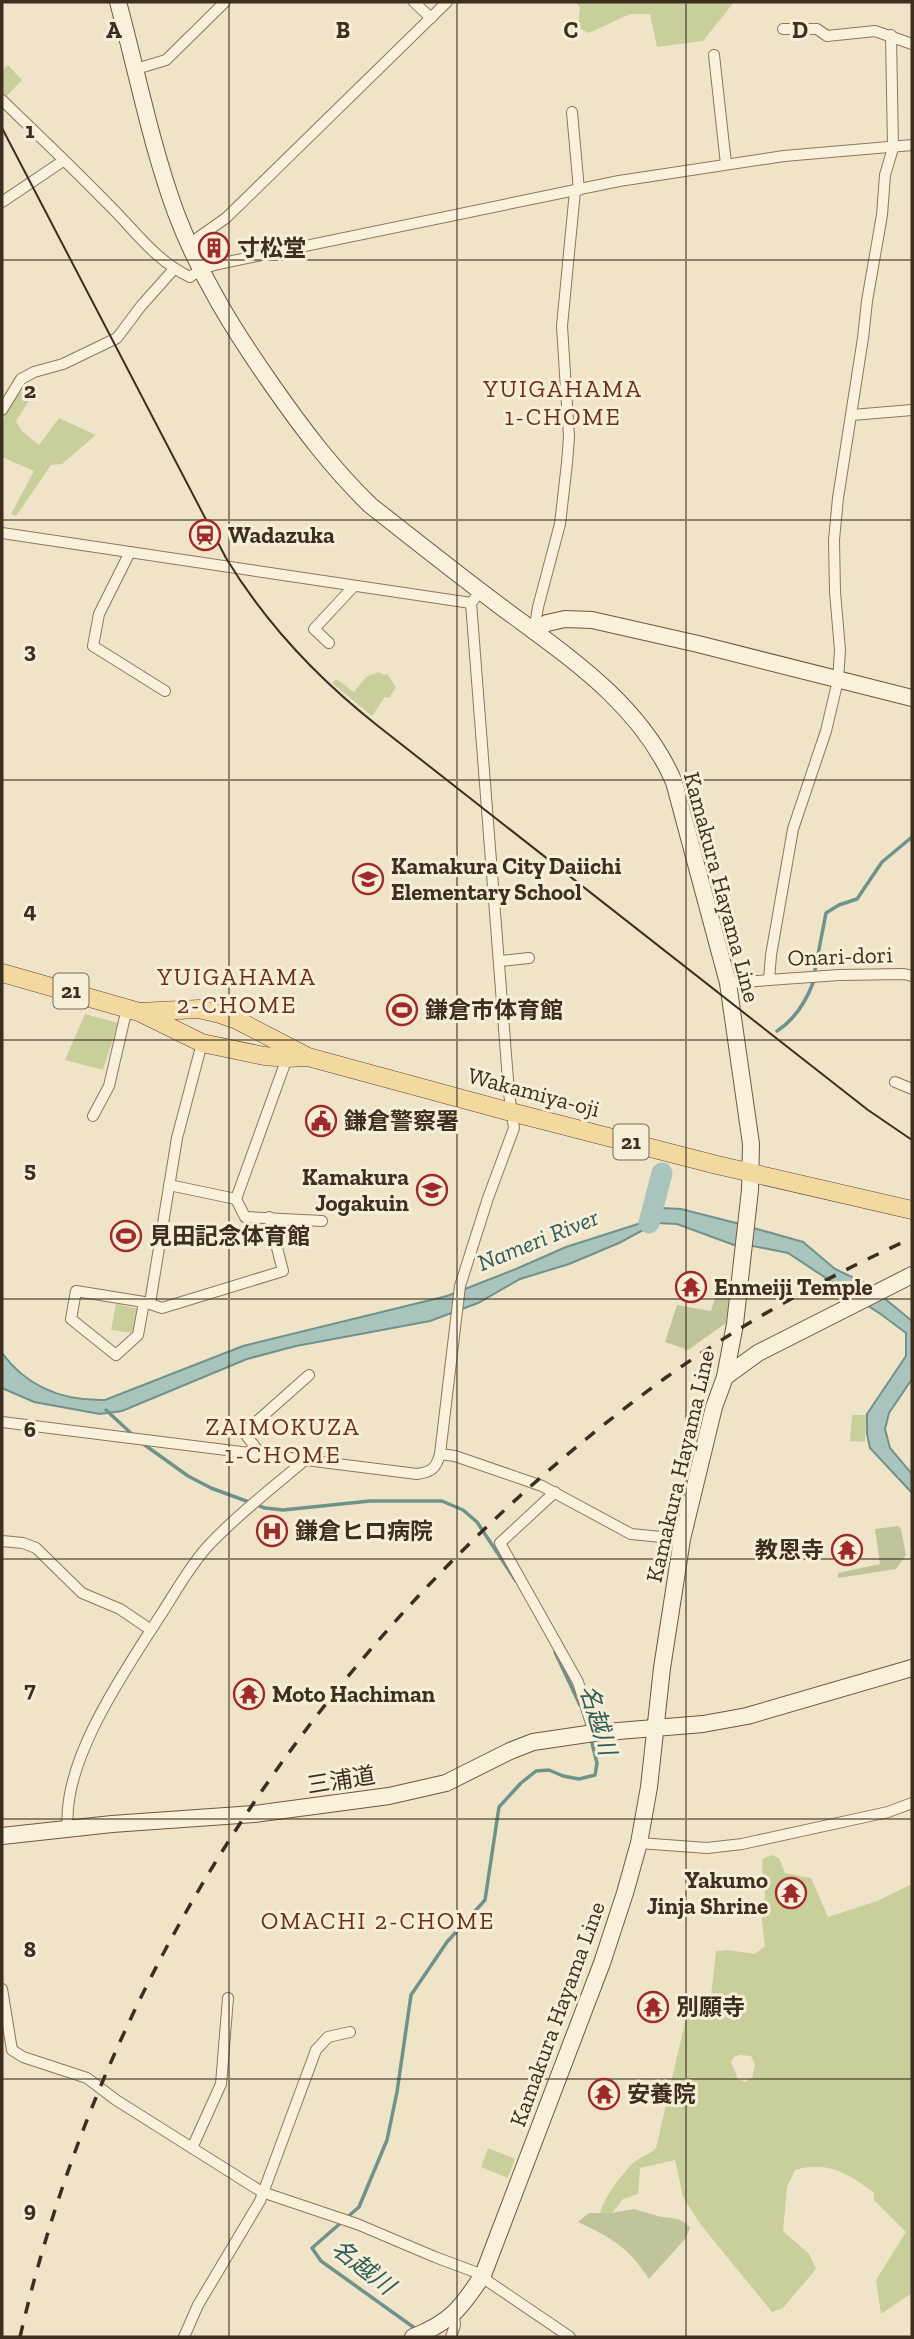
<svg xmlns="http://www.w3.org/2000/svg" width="914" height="2339" viewBox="0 0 914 2339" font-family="'Zilla Slab','Noto Sans JP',serif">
  <rect width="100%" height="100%" fill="#f0e4c8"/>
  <g fill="#c9cf9b" fill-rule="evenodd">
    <polygon points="575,2 734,2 703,41 657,47 650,14 630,14 589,33 578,28 580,7"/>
    <polygon points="8,65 22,80 5,98 2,94 2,71"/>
    <path d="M31,384l3,9 -18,28 6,10 17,14 20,-27 37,17 -34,29 -11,1 -35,51 -5,-2 23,-43 -32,-14c0,-36 -2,-51 29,-73z"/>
    <polygon points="379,672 384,675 387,674 396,687 389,698 385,697 372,716 332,683 336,679 354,692 366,677"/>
    <polygon points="85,1014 118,1023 103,1070 65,1060"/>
    <polygon points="116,1304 139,1309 134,1333 111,1330"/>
    <polygon points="852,1415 866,1415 865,1442 850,1441"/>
    <path d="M771,1855l8,3 6,15 26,5 17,39 49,-16 35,-17v409l-31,21 -5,-34 30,-48 -32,-32v-7c-24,-19 -47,-33 -79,-23l-8,17 -4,44 26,23 7,15 -33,39 -11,4 -71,-87 -18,-28 -8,-37 -35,8 -2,26 -15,5 -17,22 -6,-6c1,-14 23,-42 33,-52 7,-6 16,-8 23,-15l29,-126 26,-26 5,-45 12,-1 27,4 10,-8 -3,-25 3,-25 -3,-31 1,-6zM740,2055l11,1 4,9 -3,13 -7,4 -7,-3 -7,-17 3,-5z"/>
    <polygon points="488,2148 515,2159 508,2178 481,2167"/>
  </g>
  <g fill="#bfc49a">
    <polygon points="717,1292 729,1295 726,1323 688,1350 665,1342 677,1305 711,1311"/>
    <polygon points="898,1526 901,1529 906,1555 896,1569 838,1578 838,1573 880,1564 875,1529"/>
    <path d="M634,2209c8,2 16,5 24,7 13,3 23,0 32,12l-5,11 -36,40c-21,-32 -37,-41 -71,-57l11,-9h22z"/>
  </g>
  <path fill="#a9c4bc" stroke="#6f938a" stroke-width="2" d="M662,1208l19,1 55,14 67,19 32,27 32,15 45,37v58l-23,34 -4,16 5,19 22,26v19l-42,-45 -3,-14v-20l39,-58v-23l-24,-18 -94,-62 -40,-8h-14l-57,-21 -21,-1 -37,20 -50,21 -49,15 -42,24 -48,18 -134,25 -49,13 -125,52 -22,3 -66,-12 -32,-14v-35c25,34 61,48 103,47l138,-54 204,-50 69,-27 50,-22 72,-23z"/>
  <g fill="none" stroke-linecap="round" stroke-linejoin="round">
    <g stroke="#6f938a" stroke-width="3.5">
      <polyline points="815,970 826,913 839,905 857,899 882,862 912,837"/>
      <path d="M777,1031c17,-11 29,-30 36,-48"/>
      <polyline points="106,1410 134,1436"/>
      <polyline points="142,1443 188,1476 211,1488 265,1508 283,1510 370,1501 442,1501 463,1510 477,1522 516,1581"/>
      <polyline points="555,1652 580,1705"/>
      <polyline points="416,2329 321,2261 312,2248 359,2207 387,2140 397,2092 411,1995 447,1942 485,1900 499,1807 521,1783 536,1771 549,1770 563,1776 579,1779 595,1775 597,1763 591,1739"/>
    </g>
    <polyline stroke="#a9c4bc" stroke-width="21" points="649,1223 662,1173"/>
    <g stroke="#8d765c" stroke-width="12">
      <g id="street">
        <polyline points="414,2 431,18"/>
        <polyline points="783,29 817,29 827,36 875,31 912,44"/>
        <polyline points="714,55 726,164"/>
        <polyline points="136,69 166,60 225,2"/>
        <path d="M2,100c35,34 70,67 104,102 28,27 48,58 84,75l11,-8 17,-5 401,-83 165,-25 128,-11"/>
        <polyline points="572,112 579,190"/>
        <polyline points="2,202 63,161"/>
        <polyline points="189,244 226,218 447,2"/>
        <polyline points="2,410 21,379 34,372 63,364 117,338 141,306 174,269"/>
        <polyline points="852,415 912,410"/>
        <polyline points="2,533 471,603"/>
        <polyline points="130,552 99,614 93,646 165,691"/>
        <polyline points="534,631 538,607 560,524 567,463 569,437 562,326 575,191"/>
        <polyline points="329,643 314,629 354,586"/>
        <polyline points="500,961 529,958"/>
        <polyline points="769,980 771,955 793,829 826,731 838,680 840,650 835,592 834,540 838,498 863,338 867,301 882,215 885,175 893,148 891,35"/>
        <polyline points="728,983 839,975 904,974 912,976"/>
        <polyline points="287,1058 236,1199 245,1217 322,1221"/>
        <polyline points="895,1082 912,1089"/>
        <polyline points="93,1116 109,1086 127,1008"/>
        <polyline points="169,1185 236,1199"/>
        <polyline points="144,1302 138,1335 116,1355 71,1319 76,1291 144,1302 162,1308 283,1271 269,1217"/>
        <polyline points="150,1303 177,1138 202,1043"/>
        <path d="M2,1422l415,52c14,-2 19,-5 23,-20l20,-168 28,-88 26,-70 -5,-35 -38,-490 10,-12"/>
        <polyline points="440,1454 455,1456 542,1486 631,1534 682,1539"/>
        <polyline points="262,1456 246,1435 246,1431 309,1375"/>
        <polyline points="555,1492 500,1543 578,1682 594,1733"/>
        <polyline points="2,1541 23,1543 36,1548 82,1593 120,1609 151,1630"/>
        <path d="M68,1829c-7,-67 57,-158 92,-213 15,-23 29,-49 48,-70 29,-31 64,-58 96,-85"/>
        <polyline points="639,1843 707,1848 742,1844 888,1812 912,1803"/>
        <polyline points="2,1989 12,2050 23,2057 87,2078 116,2100 262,2192 357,2224 435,2257 483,2275 489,2282 570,2337"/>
        <polyline points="192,2148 221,2084 228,1998"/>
        <polyline points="184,2337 198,2305 260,2201 316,2050 328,2037 350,2032"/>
        <polyline points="451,2337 455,2325 454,2315"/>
      </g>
    </g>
    <g stroke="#6f573f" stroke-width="18">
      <g id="secondary">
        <path d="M118,2c19,70 33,143 58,211 24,63 58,118 96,172 30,43 60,83 98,120 43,34 86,68 130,101 67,50 140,97 174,176l54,201 23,161 -1,46 -15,134 -10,53 -11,30 -32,132 -20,129 -13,119 -10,56 -14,50 -23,70 -119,312c-22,33 -32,47 -70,62"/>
        <polyline points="534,631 547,623 565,619 592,620 698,644 912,698"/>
        <polyline points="725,1377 758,1353 912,1275"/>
        <polyline points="2,1836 112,1824 254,1814 389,1796 446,1783 510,1751 533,1742 594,1733 703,1724 747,1716 912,1668"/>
      </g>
    </g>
    <g stroke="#5b4430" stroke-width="19">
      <g id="primary">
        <polyline points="2,973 139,1012 202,1043 264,1056 287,1058 306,1057"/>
        <polyline points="139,1012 199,1009 220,1014 237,1020 308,1057 511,1112 717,1165 912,1210"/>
      </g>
    </g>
    <use href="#street" stroke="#faf1dc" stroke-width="10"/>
    <use href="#secondary" stroke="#faf1dc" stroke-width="16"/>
    <use href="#primary" stroke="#f3d9a0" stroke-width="18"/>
    <path stroke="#3d2e20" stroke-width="2" d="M2,128l224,430c40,66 91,120 152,168l490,384 44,30"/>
    <path stroke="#3d2e20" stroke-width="3.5" stroke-dasharray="12 12" stroke-linecap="butt" d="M20,2337c88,-383 321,-721 637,-953 79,-58 166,-105 255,-146"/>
  </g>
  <path fill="none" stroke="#3d2e20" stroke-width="2" stroke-opacity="0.55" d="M229,2v2335M457,2v2335M686,2v2335M2,260h910M2,520h910M2,780h910M2,1040h910M2,1299h910M2,1559h910M2,1819h910M2,2079h910"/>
  <defs>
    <g id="building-ring" transform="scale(1.575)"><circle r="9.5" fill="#f7eed8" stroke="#9e2a2b" stroke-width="1.5"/><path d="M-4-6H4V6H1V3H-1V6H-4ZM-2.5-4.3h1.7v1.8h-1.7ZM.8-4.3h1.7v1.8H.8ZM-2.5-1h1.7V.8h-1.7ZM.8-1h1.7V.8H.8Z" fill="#9e2a2b"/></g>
    <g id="station-ring" transform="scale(1.575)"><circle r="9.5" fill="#f7eed8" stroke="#9e2a2b" stroke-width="1.5"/><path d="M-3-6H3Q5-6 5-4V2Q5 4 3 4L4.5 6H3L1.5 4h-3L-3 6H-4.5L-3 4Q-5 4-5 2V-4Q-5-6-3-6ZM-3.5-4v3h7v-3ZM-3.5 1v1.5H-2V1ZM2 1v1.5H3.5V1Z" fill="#9e2a2b"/></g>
    <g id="school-ring" transform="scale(1.575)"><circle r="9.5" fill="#f7eed8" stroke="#9e2a2b" stroke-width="1.5"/><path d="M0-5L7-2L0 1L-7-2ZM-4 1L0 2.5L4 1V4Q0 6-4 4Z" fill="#9e2a2b"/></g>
    <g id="stadium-ring" transform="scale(1.575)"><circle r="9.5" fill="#f7eed8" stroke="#9e2a2b" stroke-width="1.5"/><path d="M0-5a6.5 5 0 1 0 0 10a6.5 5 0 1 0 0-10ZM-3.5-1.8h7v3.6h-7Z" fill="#9e2a2b"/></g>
    <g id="civic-ring" transform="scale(1.575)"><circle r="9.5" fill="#f7eed8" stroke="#9e2a2b" stroke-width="1.5"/><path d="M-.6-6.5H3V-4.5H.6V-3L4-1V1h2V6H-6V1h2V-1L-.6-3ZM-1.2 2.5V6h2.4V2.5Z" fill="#9e2a2b"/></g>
    <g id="temple-ring" transform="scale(1.575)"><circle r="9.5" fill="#f7eed8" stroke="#9e2a2b" stroke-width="1.5"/><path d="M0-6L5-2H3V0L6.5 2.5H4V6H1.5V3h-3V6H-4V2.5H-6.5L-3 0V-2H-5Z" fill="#9e2a2b"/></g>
    <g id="hospital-ring" transform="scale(1.575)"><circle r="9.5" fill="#f7eed8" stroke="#9e2a2b" stroke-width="1.5"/><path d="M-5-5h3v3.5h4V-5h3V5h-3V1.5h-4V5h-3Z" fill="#9e2a2b"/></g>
  </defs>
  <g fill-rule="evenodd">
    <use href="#building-ring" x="214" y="248"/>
    <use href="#station-ring" x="205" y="535"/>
    <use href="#school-ring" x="368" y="879"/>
    <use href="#stadium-ring" x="402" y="1010"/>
    <use href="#civic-ring" x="321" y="1121"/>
    <use href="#school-ring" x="432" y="1190"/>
    <use href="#stadium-ring" x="126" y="1236"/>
    <use href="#temple-ring" x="691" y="1287"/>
    <use href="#hospital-ring" x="272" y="1531"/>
    <use href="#temple-ring" x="847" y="1550"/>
    <use href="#temple-ring" x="249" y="1694"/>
    <use href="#temple-ring" x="791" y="1893"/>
    <use href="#temple-ring" x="653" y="2007"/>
    <use href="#temple-ring" x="604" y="2094"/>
  </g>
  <g text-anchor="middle" stroke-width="6" stroke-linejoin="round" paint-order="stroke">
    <g fill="#f7eed8" stroke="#756857" stroke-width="2">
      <rect x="53.5" y="973.5" width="35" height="35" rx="5"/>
      <rect x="613.5" y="1124.5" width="35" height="35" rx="5"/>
    </g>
    <g font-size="21" font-weight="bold" fill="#3d2e20">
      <text x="71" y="998">21</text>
      <text x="631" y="1149">21</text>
    </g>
    <g font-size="23" font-weight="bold" fill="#3d2e20" stroke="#f7eed8" text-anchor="start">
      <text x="237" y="256">寸松堂</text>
      <text x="228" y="543">Wadazuka</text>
      <text x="391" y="874">Kamakura City Daiichi<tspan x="391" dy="26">Elementary School</tspan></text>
      <text x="425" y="1018">鎌倉市体育館</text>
      <text x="344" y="1129">鎌倉警察署</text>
      <text x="409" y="1185" text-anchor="end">Kamakura<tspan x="409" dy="26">Jogakuin</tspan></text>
      <text x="149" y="1244">見田記念体育館</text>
      <text x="714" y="1295">Enmeiji Temple</text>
      <text x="295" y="1539">鎌倉ヒロ病院</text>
      <text x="824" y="1558" text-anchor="end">教恩寺</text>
      <text x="272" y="1702">Moto Hachiman</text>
      <text x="768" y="1888" text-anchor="end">Yakumo<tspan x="768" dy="26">Jinja Shrine</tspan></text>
      <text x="676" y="2015">別願寺</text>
      <text x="627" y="2102">安養院</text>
    </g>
    <g font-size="23" fill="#3d2e20" stroke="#f7eed8">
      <text transform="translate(722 887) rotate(75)" y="8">Kamakura Hayama Line</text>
      <text transform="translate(840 956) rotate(-2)" y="8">Onari-dori</text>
      <text transform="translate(534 1092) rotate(15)" y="8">Wakamiya-oji</text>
      <text transform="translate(680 1466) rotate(-77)" y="8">Kamakura Hayama Line</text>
      <text transform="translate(341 1780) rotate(-9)" y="8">三浦道</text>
      <text transform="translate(557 2014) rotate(-70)" y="8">Kamakura Hayama Line</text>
    </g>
    <g font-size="24" letter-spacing="2" fill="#6b2e1e" stroke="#f7eed8">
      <text x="563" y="397">YUIGAHAMA<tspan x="563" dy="28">1-CHOME</tspan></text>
      <text x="237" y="985">YUIGAHAMA<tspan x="237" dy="28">2-CHOME</tspan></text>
      <text x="283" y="1435">ZAIMOKUZA<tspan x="283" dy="28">1-CHOME</tspan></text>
      <text x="378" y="1929">OMACHI 2-CHOME</text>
    </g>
    <g font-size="24" font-style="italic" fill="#2f5d5a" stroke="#f7eed8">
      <text transform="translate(538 1240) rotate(-22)" y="8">Nameri River</text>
      <text transform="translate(598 1720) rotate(73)" y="8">名越川</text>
      <text transform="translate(363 2267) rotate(38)" y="8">名越川</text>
    </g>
  </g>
  <g font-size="23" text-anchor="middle" font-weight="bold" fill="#3d2e20" stroke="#f7eed8" stroke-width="6" stroke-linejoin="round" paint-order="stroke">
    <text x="114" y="38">A</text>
    <text x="343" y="38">B</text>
    <text x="571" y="38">C</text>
    <text x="800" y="38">D</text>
    <text x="30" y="138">1</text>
    <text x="30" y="398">2</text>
    <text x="30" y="658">3</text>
    <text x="30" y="918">4</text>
    <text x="30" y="1177">5</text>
    <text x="30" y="1437">6</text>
    <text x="30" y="1697">7</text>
    <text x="30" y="1957">8</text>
    <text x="30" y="2217">9</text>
  </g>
  <rect width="914" height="2339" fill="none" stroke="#3d2e20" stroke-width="7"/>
</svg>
